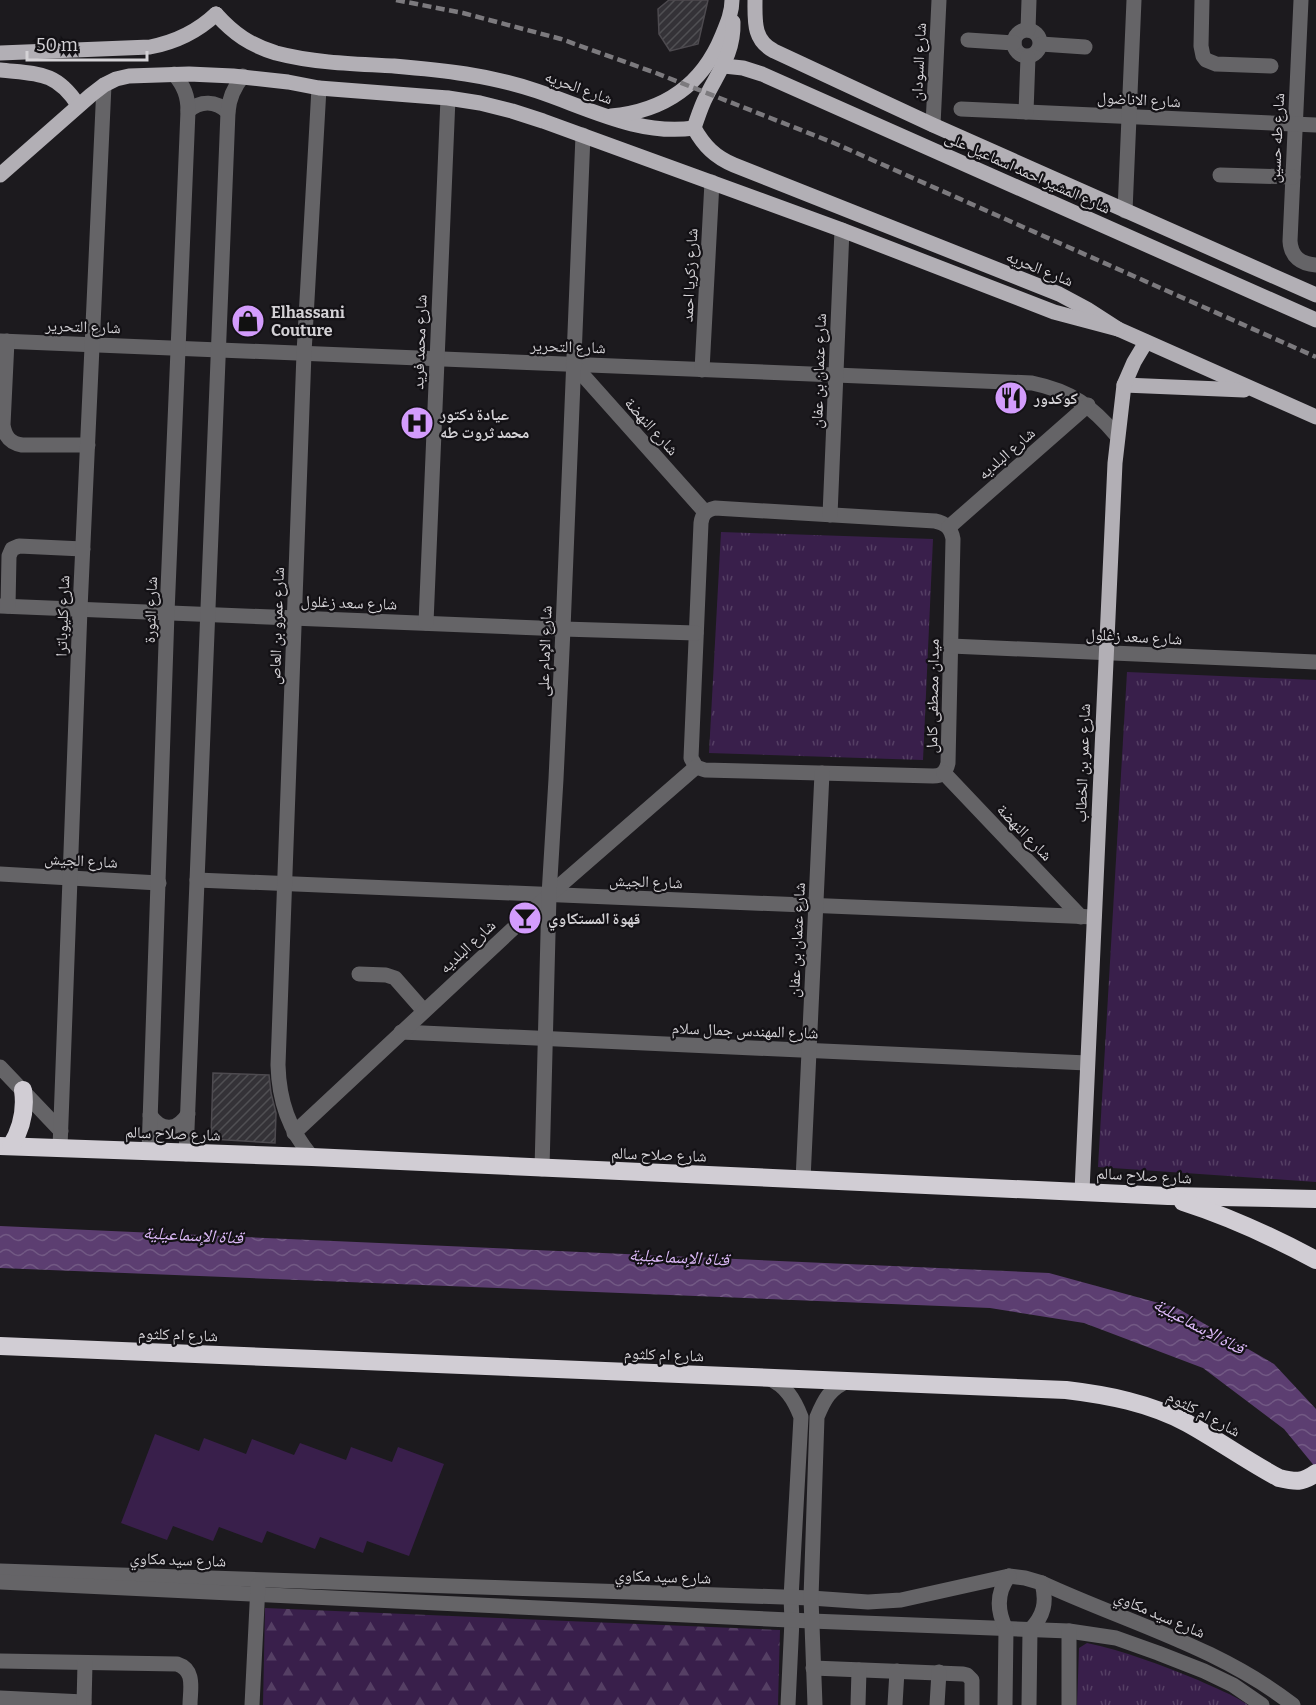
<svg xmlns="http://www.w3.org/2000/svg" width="1316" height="1705" viewBox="0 0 1316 1705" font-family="Bitter,'Noto Naskh Arabic',serif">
  <defs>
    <pattern id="grass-tufts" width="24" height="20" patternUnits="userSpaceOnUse" patternTransform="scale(1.5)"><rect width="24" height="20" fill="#391f4b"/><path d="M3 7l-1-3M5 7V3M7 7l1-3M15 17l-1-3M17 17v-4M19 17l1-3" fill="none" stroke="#553f64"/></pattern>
    <pattern id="forest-firs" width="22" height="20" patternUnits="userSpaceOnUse" patternTransform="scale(1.5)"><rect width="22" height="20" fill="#391f4b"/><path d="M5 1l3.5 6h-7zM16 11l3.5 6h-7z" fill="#553f64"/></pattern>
    <pattern id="water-waves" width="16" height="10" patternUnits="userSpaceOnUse" patternTransform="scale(1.5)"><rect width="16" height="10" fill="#5c3e71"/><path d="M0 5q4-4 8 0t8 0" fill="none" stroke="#725984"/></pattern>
    <pattern id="building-hatch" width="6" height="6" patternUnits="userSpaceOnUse" patternTransform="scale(1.5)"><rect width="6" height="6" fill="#343237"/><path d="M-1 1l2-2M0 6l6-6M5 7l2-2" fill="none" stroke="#504f53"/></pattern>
  </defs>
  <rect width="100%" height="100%" fill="#1c1a1e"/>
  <g fill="url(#grass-tufts)">
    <polygon points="721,532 933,539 923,760 709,753"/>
    <polygon points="1127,672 1316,680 1316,1182 1098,1167"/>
    <path d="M1087,1643c38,8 74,22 111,37 17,8 34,14 50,25h-171l2,-57z"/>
  </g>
  <polygon fill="url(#forest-firs)" points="265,1608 780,1630 778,1705 263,1705"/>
  <polygon fill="#391f4b" points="155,1434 199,1451 204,1438 246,1454 252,1439 294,1455 300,1443 346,1460 351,1447 392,1462 398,1447 444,1464 409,1556 367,1541 363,1553 320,1537 315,1549 267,1531 262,1543 219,1527 213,1541 173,1526 167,1540 121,1523"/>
  <polygon fill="url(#water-waves)" points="0,1226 1049,1273 1177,1308 1274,1364 1316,1409 1316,1468 1284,1429 1203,1368 1084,1323 990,1308 0,1268"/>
  <g fill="url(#building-hatch)" stroke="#4d4a4f" stroke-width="1.5">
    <polygon points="669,0 708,0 698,44 670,51 659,34 658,9"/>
    <polygon points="213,1073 269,1075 271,1093 276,1113 275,1143 211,1139"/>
  </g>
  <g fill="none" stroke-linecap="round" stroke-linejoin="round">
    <g stroke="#656467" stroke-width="15">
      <polyline points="1202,0 1201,46 1203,56 1206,60 1216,64 1271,66"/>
      <path d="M1301,0l-11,241c1,16 11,23 26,24"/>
      <circle cx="1027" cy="43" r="13"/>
      <polyline points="1028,30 1029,0"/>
      <polyline points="968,40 1014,43"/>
      <polyline points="1041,44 1085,47"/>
      <polyline points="961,109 1316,125"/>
      <path d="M188,111c13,-11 28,-10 40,1"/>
      <polyline points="1026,112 1028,57"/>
      <polyline points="933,125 939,0"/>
      <polyline points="1220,175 1293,177"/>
      <polyline points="1125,211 1134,0"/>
      <path d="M0,341l1032,42c39,8 60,23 85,53"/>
      <path d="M7,341l-4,84c2,12 7,18 19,20h66"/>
      <polyline points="573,364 705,512"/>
      <polyline points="702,370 712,182"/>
      <path d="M715,508l220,13c11,2 16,7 18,18l-5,224c-2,9 -6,13 -15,13l-228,-6 -9,-3 -5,-9 10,-235c1,-9 5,-13 14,-15z"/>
      <polyline points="830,515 842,230"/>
      <polyline points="949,527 1088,405"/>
      <polyline points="0,606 563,629 696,633"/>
      <polyline points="8,606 9,556 12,549 19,546 83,549"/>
      <polyline points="426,623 448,98"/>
      <polyline points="951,646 1316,662"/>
      <polyline points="944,773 1081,917"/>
      <polyline points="0,874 159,883"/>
      <polyline points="197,880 1094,917"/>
      <polyline points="359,974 386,975 395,978 424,1011"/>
      <polyline points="401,1032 1087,1063"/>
      <polyline points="0,1067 61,1131"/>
      <path d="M150,1115c12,17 27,16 38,-1"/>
      <polyline points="294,1133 549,895 696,767"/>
      <polyline points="60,1148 80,609 104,85"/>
      <path d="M149,1152l18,-539 21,-502c0,-15 -4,-25 -14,-37"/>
      <path d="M186,1154l42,-1042c1,-14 6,-25 15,-36"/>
      <path d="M312,1157c-23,-27 -33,-56 -34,-92l26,-712 15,-265"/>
      <polyline points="542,1169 549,895 556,779 563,629 583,135"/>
      <polyline points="803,1180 822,773"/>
      <path d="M768,1378c18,8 26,21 33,39l-10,181 1,22 -4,85"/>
      <path d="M0,1571l811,27 57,4 33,-2 108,-24 16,2 17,5c84,39 177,64 251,122"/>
      <polyline points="0,1582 811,1621 1069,1631 1116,1638 1158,1653 1204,1671 1233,1685 1262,1705"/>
      <path d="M0,1661l177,3c19,6 13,26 13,41"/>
      <polyline points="813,1668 963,1674 967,1675 972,1680 972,1705"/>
      <polyline points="0,1698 84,1702"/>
      <polyline points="84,1705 85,1663"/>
      <polyline points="252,1705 258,1585"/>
      <path d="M815,1705l-4,-107 6,-181c7,-17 13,-29 31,-36"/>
      <polyline points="858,1705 859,1670"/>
      <polyline points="895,1705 897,1671"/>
      <polyline points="937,1705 939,1672"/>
      <path d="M1005,1705l1,-76c-9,-18 -10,-36 3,-53"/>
      <path d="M1029,1705l1,-75c14,-14 17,-28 12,-47"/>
      <polyline points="1069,1705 1069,1631"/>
    </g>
    <g stroke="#b2afb5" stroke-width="15">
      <path d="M755,0c0,21 -2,40 19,51l159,74 383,170"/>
      <path d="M216,14c18,20 34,31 60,39 38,10 79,11 118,13 48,4 96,9 143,25 51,17 102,45 157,37"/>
      <path d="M0,53l150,-6c26,-5 47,-15 66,-33"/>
      <polyline points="724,66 743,68 762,74 1316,320"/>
      <path d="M0,70c37,4 56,1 78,35"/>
      <path d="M611,116c53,-5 91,-31 111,-80 5,-12 10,-23 10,-36"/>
      <path d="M694,128c10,18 21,29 40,37l325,129 28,15 31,20 198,88"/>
      <path d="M694,128c3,-9 6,-18 10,-27 13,-28 30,-46 29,-79"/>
      <polyline points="0,175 91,95 104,85 116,79 129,76 189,74 233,76 288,82 319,88 448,98 480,103 512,111 543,121 842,230 1054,312 1118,329"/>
      <polyline points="1124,385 1244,390"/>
      <polyline points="1082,1191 1115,463 1124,385 1134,362 1146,342"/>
    </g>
    <g stroke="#d1cdd4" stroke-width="18">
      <polyline points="0,1146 312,1157 1168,1196 1316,1199"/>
      <path d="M11,1146c11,-18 15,-35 12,-56"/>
      <path d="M1183,1202c47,15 90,35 133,58"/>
      <path d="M0,1346l1066,44c42,5 83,13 121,33 31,17 60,38 92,55 17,4 23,5 37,-5"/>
    </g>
    <polyline stroke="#7c7a7e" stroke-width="4.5" stroke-dasharray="9 4.5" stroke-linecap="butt" points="396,0 463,13 561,39 656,73 834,143 1316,357"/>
  </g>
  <defs>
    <g id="shop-disc" transform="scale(1.725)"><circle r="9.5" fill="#d39cfc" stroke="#131115"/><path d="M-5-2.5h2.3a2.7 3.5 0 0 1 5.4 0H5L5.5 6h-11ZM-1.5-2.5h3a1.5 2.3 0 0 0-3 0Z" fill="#111"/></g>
    <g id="restaurant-disc" transform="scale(1.725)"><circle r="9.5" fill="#d39cfc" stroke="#131115"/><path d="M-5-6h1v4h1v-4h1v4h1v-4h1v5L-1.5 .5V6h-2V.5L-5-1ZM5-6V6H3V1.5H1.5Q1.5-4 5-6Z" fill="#111"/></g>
    <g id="hospital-disc" transform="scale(1.725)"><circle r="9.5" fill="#d39cfc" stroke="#131115"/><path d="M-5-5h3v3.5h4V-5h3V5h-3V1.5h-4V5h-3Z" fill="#111"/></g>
    <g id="bar-disc" transform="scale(1.725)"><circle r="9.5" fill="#d39cfc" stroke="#131115"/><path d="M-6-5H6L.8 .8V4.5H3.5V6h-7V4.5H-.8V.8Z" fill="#111"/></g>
  </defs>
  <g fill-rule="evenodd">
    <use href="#shop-disc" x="248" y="321"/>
    <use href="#restaurant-disc" x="1011" y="398"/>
    <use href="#hospital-disc" x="417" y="423"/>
    <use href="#bar-disc" x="525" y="918"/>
  </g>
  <g text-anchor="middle" stroke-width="4.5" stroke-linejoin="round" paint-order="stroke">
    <g font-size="16" fill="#d4d2d6" stroke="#131115">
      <text transform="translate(918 62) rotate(-87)" y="6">شارع السودان</text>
      <text transform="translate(579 87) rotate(20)" y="6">شارع الحريه</text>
      <text transform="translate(1139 99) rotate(3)" y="6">شارع الاناضول</text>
      <text transform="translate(1276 138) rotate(-87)" y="6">شارع طه حسين</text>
      <text transform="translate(1028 172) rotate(24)" y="6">شارع المشير احمد اسماعيل على</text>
      <text transform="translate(1040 268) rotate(22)" y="6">شارع الحريه</text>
      <text transform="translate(689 275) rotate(-87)" y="6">شارع زكريا احمد</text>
      <text transform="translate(83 326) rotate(2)" y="6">شارع التحرير</text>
      <text transform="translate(419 342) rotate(-88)" y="6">شارع محمد فريد</text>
      <text transform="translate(568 346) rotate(2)" y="6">شارع التحرير</text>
      <text transform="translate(818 371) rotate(-88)" y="6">شارع عثمان بن عفان</text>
      <text transform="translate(652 426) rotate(48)" y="6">شارع النهضة</text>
      <text transform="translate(1006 453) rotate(-41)" y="6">شارع البلديه</text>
      <text transform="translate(349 602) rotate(2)" y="6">شارع سعد زغلول</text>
      <text transform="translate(150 610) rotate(-88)" y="6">شارع الثورة</text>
      <text transform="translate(62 616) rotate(-88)" y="6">شارع كليوباترا</text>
      <text transform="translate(276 626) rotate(-88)" y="6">شارع عمرو بن العاص</text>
      <text transform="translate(1134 636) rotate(3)" y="6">شارع سعد زغلول</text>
      <text transform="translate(544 651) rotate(-88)" y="6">شارع الإمام على</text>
      <text transform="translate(932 696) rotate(-89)" y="6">ميدان مصطفى كامل</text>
      <text transform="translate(1082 763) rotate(-88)" y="6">شارع عمر بن الخطاب</text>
      <text transform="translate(1025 832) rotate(46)" y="6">شارع النهضة</text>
      <text transform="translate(81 860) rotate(3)" y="6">شارع الجيش</text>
      <text transform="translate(646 881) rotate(2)" y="6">شارع الجيش</text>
      <text transform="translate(796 940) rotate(-87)" y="6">شارع عثمان بن عفان</text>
      <text transform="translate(467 946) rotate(-43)" y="6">شارع البلديه</text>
      <text transform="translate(745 1030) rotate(2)" y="6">شارع المهندس جمال سلام</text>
      <text transform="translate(173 1133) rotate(2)" y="6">شارع صلاح سالم</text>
      <text transform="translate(659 1154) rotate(2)" y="6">شارع صلاح سالم</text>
      <text transform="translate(1144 1175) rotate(3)" y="6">شارع صلاح سالم</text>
      <text transform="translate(178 1334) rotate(2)" y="6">شارع ام كلثوم</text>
      <text transform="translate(664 1354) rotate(2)" y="6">شارع ام كلثوم</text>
      <text transform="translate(1204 1413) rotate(28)" y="6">شارع ام كلثوم</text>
      <text transform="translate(178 1559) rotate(2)" y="6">شارع سيد مكاوي</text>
      <text transform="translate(663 1576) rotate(2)" y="6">شارع سيد مكاوي</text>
      <text transform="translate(1160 1614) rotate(23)" y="6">شارع سيد مكاوي</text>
    </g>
    <g font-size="16" font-weight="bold" fill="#d4d2d6" stroke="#131115" text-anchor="start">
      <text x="271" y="318">Elhassani<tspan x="271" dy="18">Couture</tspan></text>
      <text x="1034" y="404">كوكدور</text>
      <text x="440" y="420">عيادة دكتور<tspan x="440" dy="18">محمد ثروت طه</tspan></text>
      <text x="548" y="924">قهوة المستكاوي</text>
    </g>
    <g font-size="18" font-style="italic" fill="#debbfa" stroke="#131115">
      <text transform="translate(193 1235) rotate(3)" y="6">قناة الإسماعيلية</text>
      <text transform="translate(679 1257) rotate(3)" y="6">قناة الإسماعيلية</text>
      <text transform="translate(1199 1326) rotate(28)" y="6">قناة الإسماعيلية</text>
    </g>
  </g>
  <path d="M27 51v9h120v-9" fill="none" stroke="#d4d2d6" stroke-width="3"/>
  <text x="36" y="51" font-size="18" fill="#d4d2d6" stroke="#131115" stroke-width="4.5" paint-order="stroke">50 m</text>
</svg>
